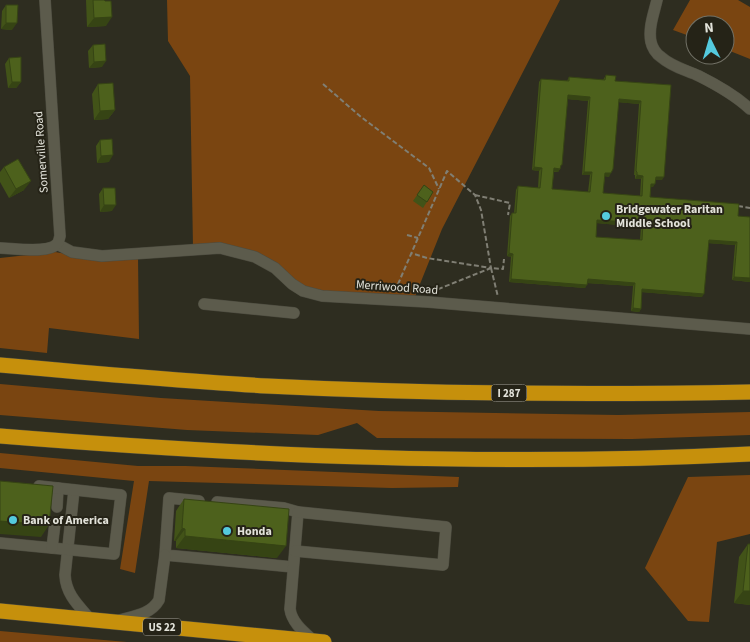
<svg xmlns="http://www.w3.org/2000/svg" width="750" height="642" viewBox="0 0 750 642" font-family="'Source Sans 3',sans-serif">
  <rect width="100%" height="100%" fill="#2e2d20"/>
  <g fill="#7a4511">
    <polygon points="167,0 560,0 442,229 412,304 310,295 243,252 193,247 190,76 168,41"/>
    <polygon points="690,0 738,0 750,7 750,59 725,49 725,25 695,25 695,38 673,30"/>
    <polygon points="55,252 102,260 138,257 139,339 49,328 47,353 0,348 0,258"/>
    <polygon points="0,384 161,398 379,411 618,415 750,412 750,435 632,439 377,438 357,423 318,435 187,430 0,415"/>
    <polygon points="0,453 138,466 186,466 459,477 458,487 392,488 149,481 135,573 120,569 134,481 0,468"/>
    <polygon points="750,475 750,534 717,542 709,622 688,621 645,568 688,477"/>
    <polygon points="0,631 127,642 0,642"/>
  </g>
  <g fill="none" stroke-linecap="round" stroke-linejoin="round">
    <g stroke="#4c4b3f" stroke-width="12">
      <g id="minor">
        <path d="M657,0c-3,13 -9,28 -6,42 1,5 5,12 10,15 11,10 25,13 38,19 18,9 37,20 51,33"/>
        <polyline points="57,244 72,252 102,256 220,248 255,257 275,268 292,284 303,291 322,296 428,302 750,329"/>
        <path d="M0,248c13,0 48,6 57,-4 2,-2 2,-5 3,-8l-15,-236"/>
        <polyline points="204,304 294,313"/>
        <path d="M74,490l-9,85c1,20 14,31 26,45"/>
        <polyline points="199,501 169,498 165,555 293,567"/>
        <path d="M217,502l67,6 14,4 -8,97c2,14 14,23 24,32"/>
        <polyline points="57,507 58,488"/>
        <polyline points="0,543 114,554 121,495 39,486"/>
        <polyline points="52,548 55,523"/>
        <polyline points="295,551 443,565 446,527 298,512"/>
        <path d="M120,620c15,-4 31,-6 39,-20l6,-45"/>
      </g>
    </g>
    <g stroke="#4c4b3f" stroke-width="16">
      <g id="highway">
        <path d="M0,365c89,8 178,16 267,21 161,8 322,9 483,6"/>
        <path d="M0,436c248,20 501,31 750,18"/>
        <polyline points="0,611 324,642"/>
      </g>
    </g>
    <g stroke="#807f74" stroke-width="2" stroke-dasharray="5 2.5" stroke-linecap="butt">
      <polyline points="323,84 361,117 429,168 439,189"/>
      <polyline points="475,195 510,203 508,215"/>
      <polyline points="738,206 750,208"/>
      <polyline points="407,235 418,238"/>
      <polyline points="491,268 498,297"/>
      <polyline points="395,291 447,171 475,195 481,210 491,268 427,258 411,253"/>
      <polyline points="431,292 491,268 503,269 504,259"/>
    </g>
    <use href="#minor" stroke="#5c5b4c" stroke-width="11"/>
    <use href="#highway" stroke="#c6900c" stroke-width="15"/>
  </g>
  <g fill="#425318" fill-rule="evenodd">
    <polygon points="86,0 104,0 106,26 87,27"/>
    <polygon points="6,5 12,30 1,29 2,11"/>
    <polygon points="93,45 102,67 89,68 88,51"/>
    <polygon points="9,58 21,82 16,88 8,88 5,64"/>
    <path d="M606,75l9,6 56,4 -9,95h-7l-2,7h-2l-1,10 88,19 12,66 -18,-2 3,-35 -27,-2 -6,54 -60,-5 -1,17 -2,3 -8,-1 2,-25 -46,-3 -2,5 -76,-6 2,-25 -4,-1 3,-40 2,-3h2l2,-23 2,-4 20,2 1,-17 -7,-1 7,-88 2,-3 26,2 2,-4 34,3zM568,99l20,2 -6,74h8l-2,17 -36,-3 2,-17h4l2,-3zM618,102l21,2 -5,71h1v4h6l-1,17 -37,-3 2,-17 4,1zM597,223l44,4 -1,13 -44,-3z"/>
    <polygon points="98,84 115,110 108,119 94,120 92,94"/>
    <polygon points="100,140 109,162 97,163 96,146"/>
    <polygon points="4,167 24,190 9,198 0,182 0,172"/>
    <polygon points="424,185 433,192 423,208 413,201"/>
    <polygon points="103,188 112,211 100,212 99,194"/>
    <polygon points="184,499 277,558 176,548 176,541 174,541 176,511"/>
    <polygon points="748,544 750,544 750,605 734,603 739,557"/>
  </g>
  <g fill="#364414">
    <polygon points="112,17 106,26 87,27 94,18"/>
    <polygon points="6,23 17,23 12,30 1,29"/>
    <polygon points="106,61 102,67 89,68 94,62"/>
    <polygon points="12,82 21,82 16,88 8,88"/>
    <polygon points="568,95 590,97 588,101 566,99"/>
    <polygon points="619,99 641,101 639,104 616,102"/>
    <polygon points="115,110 108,119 94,120 100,111"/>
    <polygon points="113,155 109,162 97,163 101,156"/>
    <polygon points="534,167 542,168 539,171 532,170"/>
    <polygon points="554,168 560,169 558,172 552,171"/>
    <polygon points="584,172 592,172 590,175 582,175"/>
    <polygon points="605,173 611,173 609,177 603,176"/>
    <polygon points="637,175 643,176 641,179 635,179"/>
    <polygon points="656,177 664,177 662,180 653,180"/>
    <polygon points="31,181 24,190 9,198 16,189"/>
    <polygon points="651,184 655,184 653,187 649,187"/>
    <polygon points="104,205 116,205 112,211 100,212"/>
    <polygon points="597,220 643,223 641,227 595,223"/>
    <polygon points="709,240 737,242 735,245 706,243"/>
    <polygon points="509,253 513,254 511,257 507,256"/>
    <polygon points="734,277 750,278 750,282 732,280"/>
    <polygon points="511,279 587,285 585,288 509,282"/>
    <polygon points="588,279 635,283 633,286 586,283"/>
    <polygon points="642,289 704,294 702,297 640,292"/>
    <polygon points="633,308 641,309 639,312 631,311"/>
    <polygon points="0,521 49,525 41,537 0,534"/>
    <polygon points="182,528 185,529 176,541 174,541"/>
    <polygon points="185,536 286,546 277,558 176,548"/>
    <polygon points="743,591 750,591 750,605 734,603"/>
  </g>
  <g fill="#4d611c" stroke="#364414" fill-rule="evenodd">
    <polygon points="93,0 104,0 105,1 111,1 112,17 94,18"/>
    <polygon points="6,5 18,5 17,23 6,23"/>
    <polygon points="105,44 106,61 94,62 93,45"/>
    <polygon points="21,57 21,82 12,82 9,58"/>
    <path d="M606,75l10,1 -1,5 56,4 -7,92h-8l-1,7h-4l-1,13 89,7 -1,12 12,1v61l-16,-1 3,-35 -28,-2 -5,54 -62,-5 -1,20 -8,-1 2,-25 -47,-4 -1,6 -76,-6 2,-25 -4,-1 3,-40h4l2,-27 22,2 2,-20 -8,-1 7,-88 28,2v-4l36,3zM568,95l22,2 -6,75h8l-2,20 -38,-3 2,-21 6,1 1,-4h1zM619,99l22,2 -5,70 1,1v3l6,1 -1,20 -39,-3 2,-20h6l2,-4zM597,220l46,3 -1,17 -46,-3z"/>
    <polygon points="113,83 115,110 100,111 98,84"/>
    <polygon points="112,139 113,155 101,156 100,140"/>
    <polygon points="18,159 31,181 16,189 4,167"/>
    <polygon points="424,185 433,192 427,202 417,195"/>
    <polygon points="103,188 115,188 116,205 104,205"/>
    <polygon points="0,481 53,486 49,525 0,521"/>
    <polygon points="184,499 289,509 286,546 185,536 185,529 182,528"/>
    <polygon points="748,544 750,544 750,591 743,591"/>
  </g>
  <g fill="#54cade" stroke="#252317" stroke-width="2">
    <circle cx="606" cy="216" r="5"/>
    <circle cx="13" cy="520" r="5"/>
    <circle cx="227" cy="531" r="5"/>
  </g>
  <g text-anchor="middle" stroke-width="4" stroke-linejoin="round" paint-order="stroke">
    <g fill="#252317" stroke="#aaa9a0" stroke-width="1">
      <rect x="491.5" y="384.5" width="35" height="17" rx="4"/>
      <rect x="143" y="618.5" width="38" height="17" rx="4"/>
    </g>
    <g font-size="11" font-weight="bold" fill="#e3e3da">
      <text x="509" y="397">I 287</text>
      <text x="162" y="631">US 22</text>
    </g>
    <g font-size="12" fill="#e3e3da" stroke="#252317">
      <text transform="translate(41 152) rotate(-94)" y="4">Somerville Road</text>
      <text transform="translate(397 287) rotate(4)" y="4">Merriwood Road</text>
    </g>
    <g font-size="12" font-weight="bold" fill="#e3e3da" stroke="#252317" text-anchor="start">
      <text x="616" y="213">Bridgewater Raritan<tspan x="616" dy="14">Middle School</tspan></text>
      <text x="23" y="524">Bank of America</text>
      <text x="237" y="535">Honda</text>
    </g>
  </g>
  <g transform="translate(710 40) rotate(355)"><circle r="24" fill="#252317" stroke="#717065"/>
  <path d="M0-4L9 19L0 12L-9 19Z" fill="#54cade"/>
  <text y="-8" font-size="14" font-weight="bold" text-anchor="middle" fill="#e3e3da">N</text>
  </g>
</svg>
